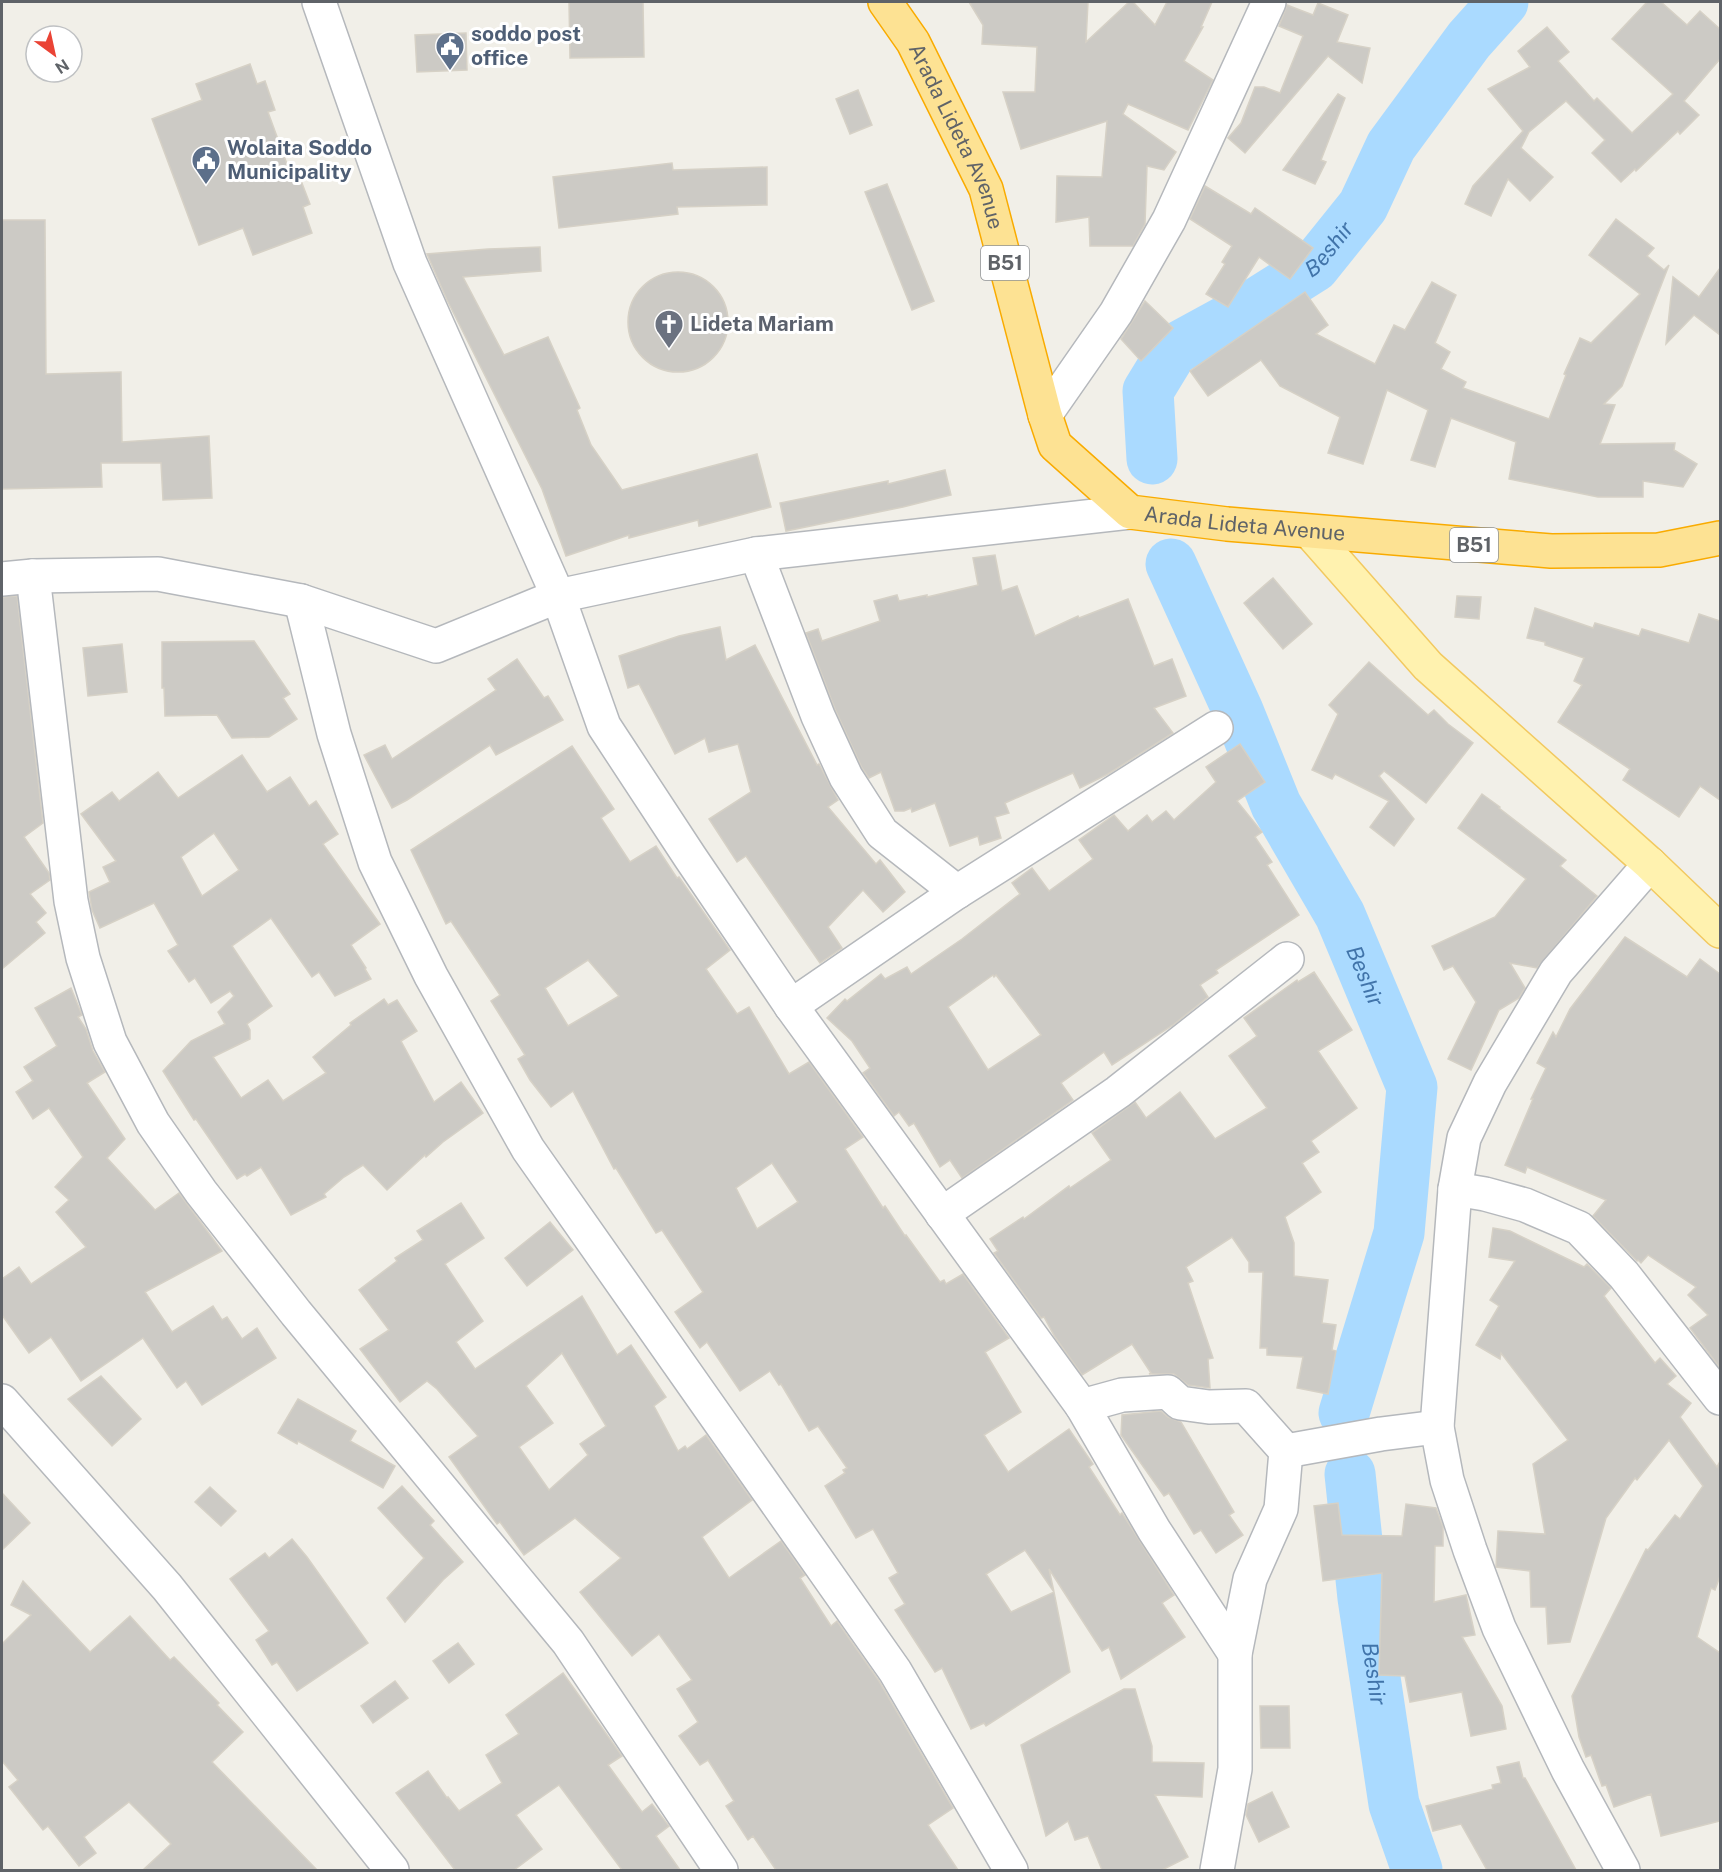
<svg xmlns="http://www.w3.org/2000/svg" width="1722" height="1872" viewBox="0 0 1722 1872" font-family="'Public Sans',sans-serif">
  <rect width="100%" height="100%" fill="#f1efe8"/>
  <g fill="none" stroke-linecap="round" stroke-linejoin="round">
    <g stroke="#aadaff" stroke-width="51">
      <path id="s1" d="M1152,459l-4,-68 25,-41 66,-36 75,-47 49,-61 28,-60 78,-106 34,-38"/>
      <path id="s2" d="M1171,564l67,147 38,94 64,110 72,172 -13,146 -55,180"/>
      <path id="s3" d="M1350,1474l13,124 31,206 23,66"/>
    </g>
  </g>
  <g fill="#cccac5" stroke="#d6d1c6" stroke-width="1.5" fill-rule="evenodd">
    <polygon points="569,2 643,2 644,57 570,58"/>
    <polygon points="969,2 1088,2 1086,42 1129,2 1133,2 1155,25 1167,2 1212,2 1201,27 1203,27 1184,61 1213,80 1188,130 1128,104 1123,114 1176,152 1164,170 1147,166 1145,224 1133,246 1090,246 1089,217 1056,222 1057,176 1102,177 1107,121 1021,149 1003,92 1035,92 1037,47 982,44 983,25"/>
    <polygon points="1647,2 1661,2 1687,25 1700,11 1720,29 1720,59 1684,101 1699,115 1680,134 1678,131 1636,171 1635,169 1621,182 1592,153 1605,140 1566,101 1529,132 1521,148 1553,177 1530,201 1508,179 1491,216 1465,204 1473,186 1523,131 1488,89 1530,67 1518,51 1547,27 1569,52 1558,61 1594,101 1597,98 1632,133 1673,94 1612,39"/>
    <polygon points="1318,3 1348,15 1337,42 1370,48 1362,83 1328,56 1245,153 1228,138 1241,123 1255,87 1264,87 1280,93 1303,36 1279,26 1287,5 1313,15"/>
    <polygon points="466,33 467,70 417,72 415,35"/>
    <polygon points="250,64 257,84 265,81 275,110 268,112 291,175 298,173 310,204 303,207 312,233 253,255 243,228 199,245 152,119 202,100 196,84"/>
    <polygon points="858,90 872,125 850,134 836,99"/>
    <polygon points="1338,94 1345,98 1321,160 1326,162 1315,184 1283,170"/>
    <polygon points="672,163 673,170 767,167 767,205 677,207 678,214 559,228 553,177"/>
    <polygon points="887,184 934,301 912,310 865,192"/>
    <polygon points="1205,186 1251,214 1255,208 1313,248 1290,279 1259,257 1228,307 1206,294 1225,264 1222,262 1232,246 1190,219"/>
    <polygon points="1616,219 1654,248 1647,256 1664,270 1669,265 1622,386 1604,404 1615,405 1600,444 1675,443 1674,450 1697,464 1683,487 1643,481 1643,497 1598,497 1509,479 1516,442 1451,418 1435,467 1411,460 1428,410 1387,390 1363,464 1328,453 1340,417 1280,386 1261,360 1208,396 1190,371 1305,292 1328,325 1316,334 1375,364 1394,325 1405,330 1432,282 1456,295 1435,343 1450,352 1441,369 1466,382 1463,388 1549,419 1566,375 1564,374 1580,338 1591,343 1640,294 1589,255"/>
    <polygon points="2,220 45,220 46,374 121,372 122,442 209,436 212,498 163,500 161,463 101,463 102,487 2,489"/>
    <polygon points="540,247 541,271 463,277 504,355 548,337 580,408 577,410 591,445 622,490 757,454 771,507 699,526 698,520 629,538 629,535 566,556 542,489 447,300 427,254 488,249"/>
    <polygon points="1720,268 1720,335 1694,315 1666,344 1673,277 1699,297"/>
    <circle cx="678" cy="322" r="50"/>
    <polygon points="1145,301 1173,328 1141,361 1121,339"/>
    <polygon points="945,470 951,495 903,507 786,531 780,503 888,481 888,484"/>
    <polygon points="995,555 1002,591 1017,586 1035,636 1078,616 1079,618 1128,599 1154,666 1172,659 1186,696 1154,708 1173,733 1108,774 1080,788 1073,773 1005,803 1009,813 995,817 1001,838 980,845 978,836 950,846 935,803 912,812 911,808 904,811 895,811 881,772 869,778 862,768 835,709 806,633 818,629 822,641 880,621 874,601 897,595 899,601 927,595 927,597 978,585 973,558"/>
    <polygon points="1273,578 1312,624 1283,649 1244,603"/>
    <polygon points="17,596 43,823 24,837 49,873 50,880 30,894 46,913 36,922 45,933 2,969 2,597"/>
    <polygon points="1457,596 1481,597 1479,619 1455,617"/>
    <polygon points="1535,608 1593,628 1595,623 1639,636 1642,629 1689,643 1699,614 1720,621 1720,800 1700,786 1679,817 1623,780 1630,769 1558,722 1582,685 1574,681 1584,658 1545,645 1545,642 1527,638"/>
    <polygon points="720,627 726,660 755,645 817,765 819,764 838,800 828,807 876,864 880,860 905,892 883,912 863,890 828,927 842,948 820,963 746,856 737,862 709,819 751,792 738,744 709,752 705,738 675,754 639,684 628,688 619,656 679,636"/>
    <polygon points="254,641 290,694 283,698 297,719 269,737 232,738 217,715 165,716 164,688 162,688 162,642"/>
    <polygon points="122,644 127,692 88,696 83,648"/>
    <polygon points="517,659 544,698 548,696 563,720 496,755 490,745 407,800 392,808 364,755 385,745 392,759 496,690 488,679"/>
    <polygon points="1369,662 1428,715 1434,710 1448,724 1473,743 1426,803 1384,771 1379,776 1414,819 1394,846 1370,827 1389,801 1335,774 1332,779 1312,770 1338,714 1329,705"/>
    <path d="M1240,744l25,38 -28,19 25,31 -7,5 17,25 -5,3 32,50 -83,55 2,3 -18,12 8,12 -35,28 -61,40 -8,-13 -43,31 12,17 -111,78 -12,-18 -10,7 -26,-44 -5,3 -10,-14 -5,4 -31,-43 7,-5 -18,-27 -25,-23 18,-19 2,2 34,-27 4,5 22,-12 4,7 51,-35 58,-45 -8,-11 20,-15 17,23 44,-32 -14,-19 35,-25 14,16 19,-16 5,7 14,-11 8,9 42,-38 -10,-15zM993,975l1,2 2,-2 45,60 -53,35 -40,-63z"/>
    <path d="M572,746l42,63 -13,9 29,44 26,-16 21,32 2,-1 51,73 -24,19 31,45 12,-7 40,67 20,-12 54,75 -18,12 38,59 2,-2 20,30 1,-1 34,47 4,-2 2,4 17,-10 46,64 -24,14 36,60 -37,23 24,37 61,-43 24,35 -4,3 31,48 2,-2 52,82 -12,8 23,34 -64,42 -12,-32 -7,4 -53,-82 5,23 -29,-42 -39,24 25,38 43,-20 16,80 -84,54 -2,-3 -13,6 -29,-61 -7,4 -40,-62 10,-6 -16,-26 9,-5 -25,-44 -17,9 -31,-52 20,-13 -2,-3 4,-2 -29,-42 -9,5 -28,-47 -2,1 -9,-14 -30,20 -33,-49 -7,6 -25,-36 28,-20 -41,-62 -6,3 -40,-65 -2,1 -41,-78 -22,16 -21,-27 -12,-21 7,-4 -34,-54 9,-6 -49,-74 -5,3 -35,-74zM588,960l31,36 -51,30 -23,-38zM772,1163l26,39 -41,27 -21,-41z"/>
    <path d="M242,755l25,37 23,-15 19,29 7,-5 22,33 -15,10 57,80 -29,21 15,23 -1,1 6,10 -36,17 -16,-24 -7,5 -41,-59 -39,28 40,60 -25,18 3,6v9l-37,18 28,41 27,-18 15,21 43,-28 -13,-16 38,-32 -1,-2 34,-24 4,6 9,-5 20,31 -16,10 33,61 27,-20 22,31 -40,29 -17,15 -1,-2 -38,35 -24,-25 -19,12 -20,17 2,3 -35,18 -30,-48 -14,9 -2,-2 -8,5 -41,-60 -2,1 -31,-49 28,-30 34,-17 -7,-12 16,-16 -4,-5 -19,12 -16,-25 -6,4 -21,-31 10,-6 -24,-42 -54,25 -8,-18 -3,-18 21,-10 -7,-15 13,-6 -35,-47 31,-22 7,9 39,-29 20,26zM214,833l25,37 -37,26 -21,-39z"/>
    <polygon points="1482,794 1500,807 1499,808 1566,860 1560,866 1597,896 1537,968 1510,963 1525,988 1519,998 1499,1010 1471,1070 1448,1059 1476,1002 1453,966 1444,970 1432,946 1495,917 1526,879 1458,828"/>
    <polygon points="1625,937 1687,977 1700,959 1720,974 1720,1368 1690,1328 1708,1315 1688,1295 1696,1287 1648,1255 1641,1263 1638,1260 1637,1261 1593,1216 1606,1200 1527,1167 1525,1173 1505,1165 1533,1099 1531,1099 1546,1068 1537,1063 1553,1032 1556,1037 1570,1009"/>
    <polygon points="1314,972 1352,1030 1318,1051 1357,1108 1311,1141 1319,1152 1302,1163 1321,1192 1285,1217 1294,1243 1294,1276 1328,1280 1322,1323 1336,1325 1332,1350 1336,1351 1328,1394 1297,1388 1303,1357 1267,1355 1267,1348 1260,1348 1263,1272 1249,1272 1249,1262 1232,1237 1186,1267 1193,1281 1188,1283 1213,1358 1208,1359 1210,1388 1188,1385 1174,1374 1149,1374 1151,1373 1132,1344 1082,1375 1055,1337 1044,1317 1041,1318 994,1253 998,1251 990,1239 1023,1217 1024,1219 1069,1186 1070,1188 1111,1160 1092,1133 1135,1102 1146,1118 1180,1092 1215,1139 1267,1108 1229,1056 1257,1036 1244,1018 1297,980 1298,982"/>
    <polygon points="71,988 82,1015 78,1017 86,1029 93,1051 105,1072 87,1083 125,1139 107,1158 155,1210 179,1193 222,1251 145,1292 172,1332 213,1306 222,1320 227,1317 242,1339 257,1328 276,1358 202,1405 186,1381 177,1388 143,1338 81,1381 51,1337 29,1353 2,1315 2,1279 19,1267 31,1284 86,1247 56,1212 69,1200 55,1187 83,1157 49,1108 33,1119 16,1092 33,1081 24,1067 57,1046 35,1008"/>
    <path d="M461,1203l23,35 -39,26 38,57 -27,21 19,27 107,-73 35,59 14,-10 35,52 -12,9 24,45 7,-5 2,3 19,-14 46,65 -50,37 27,41 52,-37 24,34 -5,3 31,48 6,-5 42,60 74,127 -25,17 30,45h-182l-23,-34 -5,4 -22,-34 8,-5 -26,-41 -8,5 -21,-29 19,-14 -21,-33 15,-9 -33,-46 -27,22 -52,-64 41,-34 -46,-40 -51,37 -24,-33 -3,2 -48,-67 29,-21 -41,-47 -10,-8 -27,21 -40,-53 29,-19 -30,-40 38,-29 -2,-3 28,-18 -6,-9zM562,1353l44,73 -26,18 8,11 -39,35 -30,-43 34,-24 -27,-37z"/>
    <polygon points="550,1222 573,1250 527,1286 505,1258"/>
    <polygon points="1493,1228 1510,1231 1584,1267 1587,1264 1611,1288 1604,1296 1625,1324 1655,1363 1660,1358 1676,1376 1667,1384 1691,1403 1680,1417 1717,1467 1720,1461 1720,1576 1715,1590 1711,1588 1697,1637 1720,1653 1720,1821 1661,1836 1651,1794 1614,1807 1606,1785 1602,1786 1591,1755 1586,1757 1579,1737 1572,1696 1646,1549 1648,1550 1675,1515 1680,1519 1703,1486 1669,1440 1637,1480 1635,1478 1606,1518 1570,1642 1548,1644 1546,1607 1531,1607 1530,1571 1496,1567 1498,1531 1545,1534 1533,1464 1568,1440 1501,1353 1500,1359 1476,1345 1499,1306 1490,1300 1515,1261 1489,1257"/>
    <polygon points="101,1376 141,1419 112,1446 68,1399"/>
    <polygon points="298,1399 356,1431 350,1441 395,1466 383,1488 298,1441 297,1444 278,1433"/>
    <polygon points="1161,1411 1168,1417 1181,1422 1234,1512 1229,1515 1243,1535 1216,1553 1201,1530 1194,1534 1169,1493 1164,1496 1121,1435 1122,1415"/>
    <polygon points="402,1486 434,1521 430,1525 463,1562 443,1580 405,1622 387,1598 424,1558 378,1508"/>
    <polygon points="210,1487 236,1511 221,1526 195,1502"/>
    <polygon points="2,1493 30,1523 2,1550"/>
    <polygon points="1338,1503 1342,1535 1402,1536 1406,1504 1436,1508 1443,1527 1443,1546 1435,1546 1434,1602 1466,1595 1475,1635 1462,1637 1502,1706 1506,1729 1471,1736 1462,1692 1410,1702 1405,1676 1379,1675 1382,1573 1323,1581 1314,1506"/>
    <polygon points="292,1539 307,1557 368,1643 297,1691 277,1662 272,1665 256,1640 269,1631 230,1579 265,1553 269,1558"/>
    <polygon points="23,1581 90,1652 130,1616 170,1660 174,1657 219,1703 217,1705 243,1732 212,1762 317,1870 143,1870 171,1844 129,1802 84,1837 96,1853 79,1866 48,1826 43,1830 9,1787 18,1780 2,1761 2,1644 31,1615 11,1605"/>
    <polygon points="458,1643 474,1664 449,1683 433,1661"/>
    <polygon points="563,1673 622,1756 608,1765 642,1812 652,1804 669,1826 656,1836 680,1870 622,1870 559,1785 516,1815 542,1849 514,1870 455,1870 396,1793 428,1771 447,1798 448,1797 459,1811 502,1783 486,1755 519,1734 506,1715"/>
    <polygon points="395,1681 408,1698 373,1723 361,1706"/>
    <polygon points="1124,1689 1135,1689 1152,1746 1152,1762 1204,1763 1202,1797 1155,1795 1188,1857 1162,1870 1102,1870 1088,1836 1075,1840 1068,1821 1046,1836 1021,1745"/>
    <polygon points="1260,1706 1289,1706 1290,1748 1261,1748"/>
    <polygon points="1519,1762 1523,1778 1525,1778 1576,1870 1487,1870 1461,1824 1433,1831 1426,1806 1493,1789 1492,1785 1501,1783 1497,1767"/>
    <polygon points="1272,1792 1289,1827 1259,1842 1246,1815 1248,1804"/>
  </g>
  <g fill="none" stroke-linecap="round" stroke-linejoin="round">
    <g stroke="#b5b8bc" stroke-width="36">
      <g id="minor">
        <polyline points="319,2 410,263 558,596 604,726 690,857 791,1006 1082,1406 1154,1530 1235,1654"/>
        <polyline points="1045,415 1116,313 1169,220 1269,2"/>
        <polyline points="756,554 818,716 846,777 882,833 957,892"/>
        <polyline points="33,576 71,901 83,958 110,1042 153,1123 201,1192 296,1313 568,1642 721,1870"/>
        <polyline points="2,579 33,576 158,574 301,601 436,646 558,596 756,554 1130,512"/>
        <polyline points="301,601 334,734 375,862 431,976 528,1149 895,1671 1011,1870"/>
        <polyline points="791,1006 957,892 1216,728"/>
        <polyline points="1455,1189 1485,1194 1525,1205 1579,1228 1624,1275 1720,1398"/>
        <polyline points="942,1214 1118,1092 1287,959"/>
        <polyline points="2,1401 167,1587 392,1870"/>
        <polyline points="1082,1406 1122,1395 1168,1392 1180,1403 1209,1407 1246,1406 1286,1451 1281,1509 1250,1579 1235,1654 1235,1769 1217,1870"/>
        <polyline points="1286,1451 1381,1434 1437,1427"/>
        <polyline points="1623,1870 1568,1770 1499,1628 1470,1550 1447,1480 1437,1427 1455,1189 1464,1138 1490,1083 1556,972 1650,864"/>
      </g>
    </g>
    <g stroke="#f2c960" stroke-width="36">
      <polyline id="major" points="1310,532 1428,666 1650,864 1720,931"/>
    </g>
    <g stroke="#f9ab00" stroke-width="36">
      <g id="highway">
        <path id="s4" d="M885,2l28,40 73,147 59,226 10,30 75,67 97,12 324,27 108,-1 61,-12"/>
      </g>
    </g>
    <use href="#minor" stroke="#fff" stroke-width="33"/>
    <use href="#major" stroke="#fff2af" stroke-width="33"/>
    <use href="#highway" stroke="#fde293" stroke-width="33"/>
  </g>
  <defs>
    <g id="civic-pin" transform="scale(1.5)"><path d="M0 17L-7.5 6A9.5 9.5 0 1 1 7.5 6Z" fill="#5c6f8a" stroke="#fff"/><path d="M-.6-6.5H3V-4.5H.6V-3L4-1V1h2V6H-6V1h2V-1L-.6-3ZM-1.2 2.5V6h2.4V2.5Z" fill="#fff"/></g>
    <g id="church-pin" transform="scale(1.5)"><path d="M0 17L-7.5 6A9.5 9.5 0 1 1 7.5 6Z" fill="#6b7280" stroke="#fff"/><path d="M-1.2-6h2.4v3.5h3.3v2.4h-3.3V6h-2.4V-.1h-3.3v-2.4h3.3Z" fill="#fff"/></g>
  </defs>
  <g fill-rule="evenodd">
    <use href="#civic-pin" x="450" y="46"/>
    <use href="#civic-pin" x="206" y="160"/>
    <use href="#church-pin" x="669" y="324"/>
  </g>
  <g text-anchor="middle" stroke-width="6" stroke-linejoin="round" paint-order="stroke">
    <g fill="#fff" stroke="#8f9295" stroke-width="1.5">
      <rect x="981" y="246" width="48" height="34" rx="4.5"/>
      <rect x="1450" y="528" width="48" height="34" rx="4.5"/>
    </g>
    <g font-size="20" font-weight="bold" fill="#5f6368">
      <text x="1005" y="270">B51</text>
      <text x="1474" y="552">B51</text>
    </g>
    <g font-size="21" font-weight="bold" fill="#4e5e75" stroke="#fff" text-anchor="start">
      <text x="471" y="41">soddo post<tspan x="471" dy="24">office</tspan></text>
      <text x="227" y="155">Wolaita Soddo<tspan x="227" dy="24">Municipality</tspan></text>
    </g>
    <g font-size="21" fill="#5f6368" stroke="#fff">
      <text dy="7" stroke="none"><textPath href="#s4" startOffset="153">Arada Lideta Avenue</textPath></text>
      <text dy="7" stroke="none"><textPath href="#s4" startOffset="694">Arada Lideta Avenue</textPath></text>
    </g>
    <g font-size="21" font-weight="bold" fill="#5b616d" stroke="#fff" text-anchor="start">
      <text x="690" y="331">Lideta Mariam</text>
    </g>
    <g font-size="22" font-style="italic" fill="#4174aa" stroke="#fff">
      <text dy="8" stroke="none"><textPath href="#s1" startOffset="303">Beshir</textPath></text>
      <text dy="8" stroke="none"><textPath href="#s2" startOffset="456">Beshir</textPath></text>
      <text dy="8" stroke="none"><textPath href="#s3" startOffset="201">Beshir</textPath></text>
    </g>
  </g>
  <rect width="1722" height="1872" fill="none" stroke="#5f6368" stroke-width="6"/>
  <g transform="translate(54 54) rotate(147)"><circle r="28" fill="#ffffff" stroke="#bfc1c3" stroke-width="1.5"/>
  <path d="M0-4.5L10 22L0 15L-10 22Z" fill="#ea4335"/>
  <text y="-9" font-size="16" font-weight="bold" text-anchor="middle" fill="#5f6368">N</text>
  </g>
</svg>
